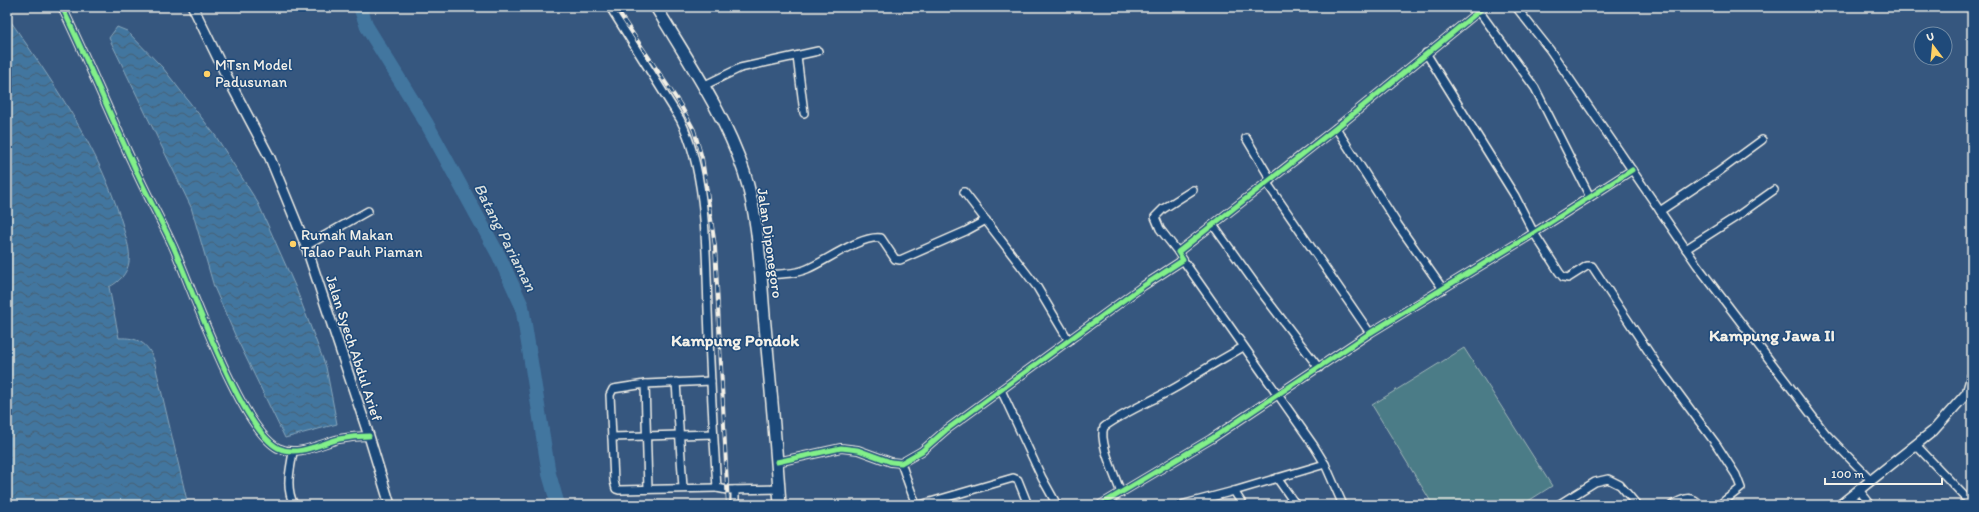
<svg xmlns="http://www.w3.org/2000/svg" width="1979" height="512" viewBox="0 0 1979 512" font-family="Itim,sans-serif">
  <defs>
    <pattern id="water-waves" width="16" height="10" patternUnits="userSpaceOnUse"><rect width="16" height="10" fill="#42769f"/><path d="M0 5q4-4 8 0t8 0" fill="none" stroke="#465f72"/></pattern>
  </defs>
  <rect width="100%" height="100%" fill="#36577f"/>
  <filter id="ink" filterUnits="userSpaceOnUse"><feTurbulence type="fractalNoise" baseFrequency=".025" numOctaves="2"/><feDisplacementMap in="SourceGraphic" scale="8" xChannelSelector="R" yChannelSelector="G"/><feConvolveMatrix kernelMatrix="1 2 1 2 8 2 1 2 1" color-interpolation-filters="sRGB"/></filter>
  <g filter="url(#ink)">
    <polygon fill="#4c7c87" stroke="#a0b6b8" points="1464,348 1552,486 1522,505 1433,505 1372,405"/>
    <g fill="url(#water-waves)" stroke="#89a7bc">
      <path d="M7,16c45,65 92,131 115,207 3,13 9,26 7,39 -2,12 -10,20 -20,25l10,51c18,-1 29,5 35,22l34,145h-181z"/>
      <polygon points="117,27 127,31 163,68 215,135 258,203 295,286 326,367 337,424 285,438 235,335 214,287 191,207 109,38"/>
    </g>
    <g fill="none" stroke-linecap="round" stroke-linejoin="round">
      <polyline stroke="#42769f" stroke-width="14" points="360,7 367,27 427,124 499,256 522,306 549,474 558,505"/>
      <g stroke="#f4f1e8" stroke-width="10">
        <g id="minor">
          <path d="M62,7c25,52 47,105 71,157 12,28 27,54 40,82 19,42 67,182 105,202 19,9 42,-4 61,-9 10,-2 20,-3 30,-3"/>
          <path d="M610,7l70,112c27,53 26,132 28,191 2,59 5,119 9,178l10,2 52,-1"/>
          <polyline points="1516,7 1550,50 1697,265 1826,434 1871,480"/>
          <polyline points="1479,11 1535,88 1590,197"/>
          <polyline points="1426,53 1515,196 1534,233 1559,272 1563,277 1568,278 1587,266 1592,266 1656,363 1716,444 1736,475 1741,488 1719,505"/>
          <polyline points="797,56 804,113"/>
          <polyline points="703,86 740,68 818,51"/>
          <polyline points="1336,128 1398,225 1443,289"/>
          <polyline points="1246,138 1271,180"/>
          <polyline points="1267,183 1370,333"/>
          <polyline points="964,192 1037,287 1069,341"/>
          <polyline points="1660,211 1717,173 1762,140"/>
          <polyline points="1213,225 1261,292 1319,368"/>
          <polyline points="306,246 368,211"/>
          <polyline points="1686,249 1736,217 1774,190"/>
          <polyline points="1178,252 1160,229 1155,217 1163,209 1193,190"/>
          <polyline points="1183,260 1314,446 1325,464 1343,505"/>
          <path d="M760,275c15,-1 33,0 47,-6 19,-8 54,-34 74,-31l14,21 5,1 66,-29 20,-11"/>
          <polyline points="711,381 645,384 613,389 610,395 614,481 616,489 619,490 717,488"/>
          <polyline points="676,382 683,488"/>
          <polyline points="645,384 648,489"/>
          <polyline points="1001,390 1042,478 1057,505"/>
          <polyline points="612,437 713,434"/>
          <polyline points="1916,445 1970,502"/>
          <path d="M293,452c-3,19 -8,35 1,53"/>
          <polyline points="777,462 841,448 858,450 891,462 901,463 922,451 946,430 1143,286 1183,260 1178,252 1336,128 1484,7"/>
          <polyline points="901,463 916,505"/>
          <polyline points="1277,478 1296,505"/>
          <polyline points="735,490 735,505"/>
          <polyline points="1859,490 1871,505"/>
          <polyline points="1234,491 1243,505"/>
          <path d="M1121,493c-5,-15 -23,-52 -17,-66 26,-19 57,-29 84,-47 17,-12 37,-22 55,-33"/>
          <polyline points="920,505 1013,478 1018,480 1028,505"/>
          <polyline points="1100,505 1211,439 1370,333 1526,238 1632,170"/>
          <polyline points="1181,505 1234,491 1325,464"/>
          <polyline points="1558,505 1595,482 1608,479 1620,485 1637,505"/>
          <path d="M1672,505c10,-6 20,-11 28,0"/>
        </g>
      </g>
      <g stroke="#f4f1e8" stroke-width="12">
        <g id="tertiary">
          <polyline points="193,7 225,73 270,158 306,246 369,436 390,505"/>
          <polyline points="1840,505 1933,431 1967,393 1972,376"/>
        </g>
      </g>
      <g stroke="#f4f1e8" stroke-width="14">
        <path id="primary" d="M656,7c31,52 69,107 88,165 15,46 16,96 20,143 6,64 12,127 16,190"/>
      </g>
      <use href="#minor" stroke="#1f4a7a" stroke-width="7"/>
      <use href="#tertiary" stroke="#1f4a7a" stroke-width="9"/>
      <use href="#primary" stroke="#1f4a7a" stroke-width="11"/>
      <g stroke="#f4f1e8" stroke-width="4">
        <polyline id="rail" points="615,7 680,104 694,130 702,158 715,246 728,505"/>
      </g>
      <use href="#rail" stroke="#1f4a7a" stroke-width="2.5" stroke-dasharray="8" stroke-linecap="butt"/>
      <g stroke="#1f4a7a" stroke-width="8">
        <g id="cycleway">
          <path d="M62,7c25,52 47,105 71,157 12,28 27,54 40,82 19,42 67,182 105,202 19,9 42,-4 61,-9 10,-2 20,-3 30,-3"/>
          <polyline points="777,462 841,448 858,450 891,462 901,463 922,451 946,430 1143,286 1183,260 1178,252 1336,128 1484,7"/>
          <polyline points="1100,505 1211,439 1370,333 1526,238 1632,170"/>
        </g>
      </g>
      <use href="#cycleway" stroke="#82f089" stroke-width="5"/>
    </g>
  </g>
  <g fill="#ffd166" stroke="#1f4a7a" stroke-width="1.5">
    <circle cx="207" cy="74" r="4"/>
    <circle cx="293" cy="244" r="4"/>
  </g>
  <g text-anchor="middle" stroke-width="3" stroke-linejoin="round" paint-order="stroke">
    <g font-size="15" fill="#f4f1e8" stroke="#1f4a7a" text-anchor="start">
      <text x="215" y="70">MTsn Model<tspan x="215" dy="17">Padusunan</tspan></text>
      <text x="301" y="240">Rumah Makan<tspan x="301" dy="17">Talao Pauh Piaman</tspan></text>
    </g>
    <g font-size="15" fill="#f4f1e8" stroke="#1f4a7a">
      <text transform="translate(770 243) rotate(82)" y="5">Jalan Diponegoro</text>
      <text transform="translate(354 348) rotate(72)" y="5">Jalan Syech Abdul Arief</text>
    </g>
    <g font-size="16" font-style="italic" fill="#d9dfdd" stroke="#1f4a7a">
      <text transform="translate(506 237) rotate(63)" y="6">Batang Pariaman</text>
    </g>
    <g font-size="17" font-weight="bold" fill="#f4f1e8" stroke="#1f4a7a">
      <text x="1772" y="341">Kampung Jawa II</text>
      <text x="735" y="346">Kampung Pondok</text>
    </g>
  </g>
  <rect width="1979" height="512" fill="none" stroke="#1f4a7a" stroke-width="24"/>
  <rect x="12" y="12" width="1955" height="488" fill="none" stroke="#f4f1e8" stroke-width="1.5" filter="url(#ink)"/>
  <g transform="translate(1933 46) rotate(344)"><circle r="19" fill="#1f4a7a" stroke="#748da6"/>
  <path d="M0-3L7 15L0 10L-7 15Z" fill="#ffd166"/>
  <text y="-6" font-size="11" font-weight="bold" text-anchor="middle" fill="#f4f1e8">U</text>
  </g>
  <path d="M1825 478v6h117v-6" fill="none" stroke="#f4f1e8" stroke-width="2"/>
  <text x="1831" y="478" font-size="12" fill="#f4f1e8" stroke="#1f4a7a" stroke-width="3" paint-order="stroke">100 m</text>
</svg>
